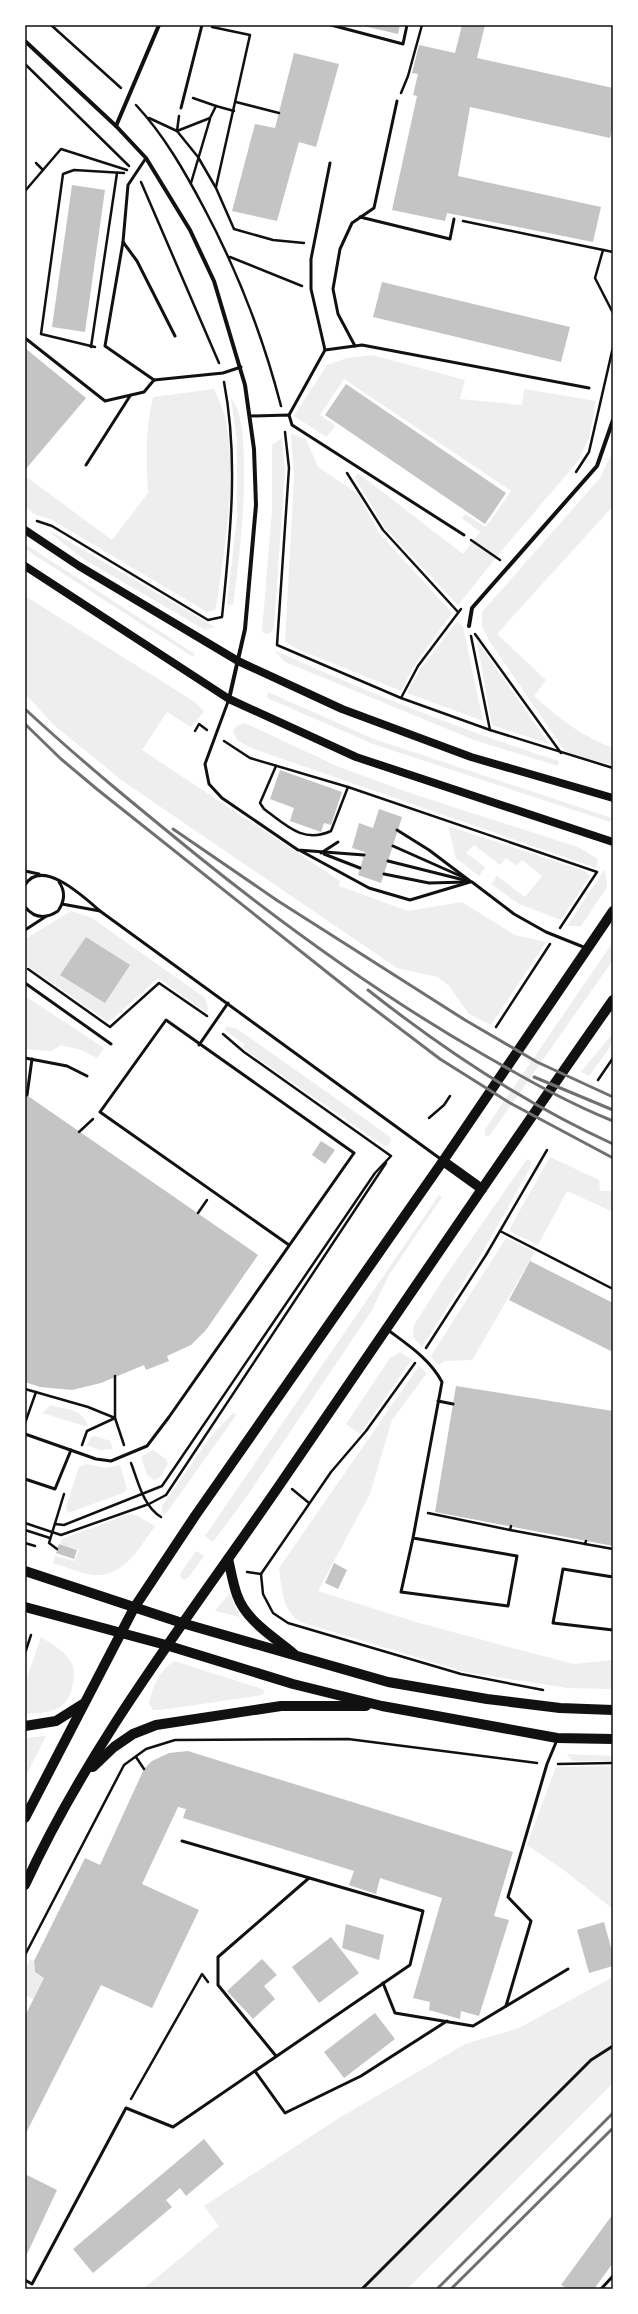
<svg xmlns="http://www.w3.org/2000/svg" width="638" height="2314" viewBox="0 0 638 2314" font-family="Montserrat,sans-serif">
  <rect width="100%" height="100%" fill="#fff"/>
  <g fill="#eee">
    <polygon points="372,355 465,380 460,399 522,405 524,389 596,401 589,438 578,461 503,549 458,605 385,528 355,478 358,473 463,554 480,532 462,518 465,514 486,527 511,491 344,379 320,415 336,426 326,437 294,416 327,365 347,358"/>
    <path d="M214,389c4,10 10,21 12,32 11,59 -1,122 -9,181l-2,8 -8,2 -155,-92 -18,-6 -9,-8v-30l87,64 36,-47c-2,-37 -3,-60 5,-96z"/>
    <path d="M231,398c25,27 8,169 2,207l-6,-1 10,-87v-77z"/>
    <polygon points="291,434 306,439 318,467 358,494 379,533 452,613 415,664 401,691 295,648 285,642 294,478"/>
    <polygon points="282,438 285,472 274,626 271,632 267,634 262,632 272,510 272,445"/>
    <path d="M613,451v55l-116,128 49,46 -12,16c26,23 46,39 79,52v17l-26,-6 -22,-8 -75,-109 -8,-16v-14l118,-134z"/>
    <polygon points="48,531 54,533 215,627 205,630 82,558"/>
    <polygon points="25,544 195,654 193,657 25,549"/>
    <polygon points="25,596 195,702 204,711 191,727 167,712 142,750 340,881 339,886 408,911 462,902 515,935 546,942 491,1025 469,1014 449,986 438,977 397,968 124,782 55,726 25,694"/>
    <polygon points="457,622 463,626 483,721 407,693 421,668"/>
    <polygon points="477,641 549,744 492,725"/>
    <path d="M274,650c93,42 187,80 285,111l-1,5 -84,-26 -189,-78z"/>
    <polygon points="268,692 374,739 612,818 610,822 373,744 267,698"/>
    <polygon points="245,723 339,767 416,795 578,847 598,859 596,868 251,748 237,740 233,731 236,726"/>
    <polygon points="448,826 585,871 590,876 561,920 519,904 491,884 497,876 525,897 542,876 522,860 516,866 506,858 500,865 474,845 466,853 485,867 479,876 456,858"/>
    <polygon points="605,869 607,887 581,926 567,926"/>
    <polygon points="71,911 92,918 205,998 208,1008 207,1013 160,979 157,979 110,1021 107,1021 29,967 25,968 25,942 27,938"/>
    <polygon points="613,942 613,960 490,1135 485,1136 485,1129"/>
    <polygon points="25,996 104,1048 97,1058 81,1050 61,1045 51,1051 25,1049"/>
    <polygon points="226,1027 236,1028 389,1136 391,1140 389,1145 384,1146 244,1049 244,1044 225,1030"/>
    <polygon points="613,1033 613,1043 589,1076 581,1072"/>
    <polygon points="550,1157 599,1180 600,1191 613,1191 613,1212 567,1191 538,1245 511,1232 510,1228"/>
    <polygon points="527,1159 531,1161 530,1168 482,1253 422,1347 413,1337 414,1325 442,1281"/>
    <polygon points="439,1195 442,1197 389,1275 372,1310 245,1499 213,1542 205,1536"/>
    <polygon points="506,1238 535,1252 472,1360 445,1361 438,1365 431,1356"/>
    <polygon points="400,1352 412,1359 360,1434 346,1424 390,1358"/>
    <path d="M419,1366l8,7 -35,47 -22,74 -52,97 101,32 154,41 40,-4v29l-46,-1 -102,-16 -161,-49c-22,-9 -22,-34 -25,-55z"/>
    <path d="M51,1405c14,4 34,5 37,22l-46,-14z"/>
    <polygon points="233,1413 237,1414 165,1515 162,1513 162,1506 212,1435"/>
    <polygon points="95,1436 110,1441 113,1449 100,1450 87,1445 91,1437"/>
    <polygon points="153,1450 166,1459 168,1464 160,1477 154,1480 147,1475 141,1457"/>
    <polygon points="86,1464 106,1468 120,1465 127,1489 123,1493 68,1513 66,1507 79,1467"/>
    <path d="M127,1515h9l19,11c-16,22 -31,52 -63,49 -12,-2 -26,-8 -39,-12l2,-7 19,5 5,-11 -19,-6 2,-5z"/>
    <polygon points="196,1551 204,1556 189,1577 184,1580 181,1578 180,1574"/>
    <polygon points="230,1593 240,1617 215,1611"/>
    <path d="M41,1637c10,6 28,17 32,29 2,7 0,15 -1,22 -6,24 -25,25 -47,26v-31z"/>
    <path d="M174,1661l88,28 3,3 -3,3 -101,15h-8l-4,-7c3,-16 11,-33 25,-42z"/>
    <polygon points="46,1736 25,1778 25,1738"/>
    <polygon points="567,1754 613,1756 613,1761 573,1761"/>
    <polygon points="613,1766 613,1909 565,1871 527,1845 556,1767"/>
    <polygon points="30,1959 34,1961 35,1972 44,1978 33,2000 25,1994 25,1970"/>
    <polygon points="613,1977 613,2083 407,2289 143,2289 219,2226 204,2206 336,2120 465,2044 519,2028"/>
  </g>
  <g fill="#c4c4c4">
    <polygon points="359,25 400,25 398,34"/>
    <polygon points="462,25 485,25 477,58 613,88 613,124 610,138 470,107 458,176 601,207 593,242 447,213 445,221 392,210 417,96 413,95 418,74 412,73 419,45 455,53"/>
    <polygon points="294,53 339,64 316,147 299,142 277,221 232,211 255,124 275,128"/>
    <polygon points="72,185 105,190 85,332 52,327"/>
    <polygon points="382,282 570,327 561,362 373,317"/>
    <polygon points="25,348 86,398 25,470"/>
    <polygon points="346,384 506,493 485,524 325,415"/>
    <polygon points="280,770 342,792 331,825 324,823 321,832 290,821 294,808 270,799"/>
    <polygon points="379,809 402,817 381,883 358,875 365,852 352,848 359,823 373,828"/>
    <polygon points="86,937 130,965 105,1003 60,975"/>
    <polygon points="25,1094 258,1255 206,1330 191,1345 167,1356 169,1361 146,1370 144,1365 101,1383 72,1390 40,1387 25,1382"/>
    <polygon points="321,1141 335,1150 325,1164 312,1155"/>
    <polygon points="530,1261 613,1303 613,1352 509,1300"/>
    <polygon points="456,1386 613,1411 613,1546 435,1512"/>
    <polygon points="59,1544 77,1550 74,1559 56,1553"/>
    <polygon points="334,1563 347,1570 338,1589 325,1583"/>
    <polygon points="188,1751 513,1852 494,1916 509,1920 479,2016 461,2011 460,2019 429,2010 430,2002 413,1998 442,1898 380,1878 376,1894 349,1885 354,1871 183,1818 186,1809 178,1807 142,1884 199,1910 152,2008 101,1985 25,2135 25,2016 44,1978 35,1972 34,1961 85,1858 100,1865 144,1769 152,1761 169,1753"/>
    <polygon points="604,1922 613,1955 613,1966 589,1973 577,1930"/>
    <polygon points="346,1924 384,1935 379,1960 342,1948"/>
    <polygon points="331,1937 359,1973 319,2003 292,1967"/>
    <polygon points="262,1959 277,1975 264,1986 275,1999 253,2019 227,1991"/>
    <polygon points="375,2013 395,2039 344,2078 324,2052"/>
    <polygon points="204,2139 224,2164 186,2196 180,2188 166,2200 172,2207 93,2273 73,2249"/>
    <polygon points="25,2174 57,2190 27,2254 25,2253"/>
    <polygon points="613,2214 613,2263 594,2289 568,2289 561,2285"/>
  </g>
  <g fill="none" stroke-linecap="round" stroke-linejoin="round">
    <g stroke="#111" stroke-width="2.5">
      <polyline points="51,25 121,88"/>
      <polyline points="212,27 250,35 216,187"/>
      <polyline points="25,64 129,166"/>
      <polyline points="401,93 408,76 422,25"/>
      <polyline points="236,102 279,113"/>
      <path d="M136,105c28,30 49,67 68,103 34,64 59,128 77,198"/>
      <polyline points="216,106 234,111"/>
      <polyline points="179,116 177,131 210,118 216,106 193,98"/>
      <polyline points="149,118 177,131 198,157 216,188 234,229 273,240 304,243"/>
      <polyline points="36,163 43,170"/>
      <polyline points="141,182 219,363"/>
      <polyline points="191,183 210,119"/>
      <polyline points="25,191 61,149 127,170"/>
      <polyline points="463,221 613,252"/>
      <polyline points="603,250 595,278 613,313"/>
      <polyline points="230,257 302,286"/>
      <polyline points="91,347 117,173"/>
      <polyline points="95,347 41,334 63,174 74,170 124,173"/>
      <polyline points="285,432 289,468 277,645 401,698 490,730 613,768"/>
      <polyline points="576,472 589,452 613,347"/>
      <polyline points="347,473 383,530 458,612"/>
      <path d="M37,521l15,5 156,94 14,-3c8,-79 17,-157 2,-235"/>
      <polyline points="471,540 500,560"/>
      <polyline points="475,634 561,753"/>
      <polyline points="471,636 490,730"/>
      <polyline points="401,698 418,666 461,609"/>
      <polyline points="195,731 199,724 207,730"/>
      <polyline points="224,741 250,758 348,787 597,872 560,928"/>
      <path d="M276,766l-16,37 4,6c22,16 39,35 67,22l17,-44"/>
      <polyline points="28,969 110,1027 159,983 207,1016"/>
      <polyline points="496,1027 550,944"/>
      <polyline points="598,1080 613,1058"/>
      <polyline points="429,1118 444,1105 450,1096"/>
      <polyline points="79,1132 93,1119"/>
      <polyline points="198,1213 207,1200"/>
      <polyline points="500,1231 613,1289"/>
      <polyline points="426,1348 486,1255 547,1150"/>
      <polyline points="415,1363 366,1431 331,1472 261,1574 263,1594 273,1613 288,1623 461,1674 543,1690"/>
      <polyline points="25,1389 88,1407 115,1418 124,1445"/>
      <polyline points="25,1423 36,1392"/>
      <polyline points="82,1445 87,1431 115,1418 115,1376"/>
      <path d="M131,1463c7,18 12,43 30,54"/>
      <polyline points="292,1489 309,1503"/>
      <polyline points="428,1513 510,1530"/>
      <polyline points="25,1523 61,1535 149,1504 166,1495 386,1163"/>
      <polyline points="55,1524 64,1525 162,1486 375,1173 391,1156 244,1052 223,1034"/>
      <polyline points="511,1526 510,1530 585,1544 586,1541"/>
      <polyline points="25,1530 50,1538"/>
      <polyline points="25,1543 35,1546"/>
      <polyline points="585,1544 613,1549"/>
      <polyline points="57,1549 49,1543 64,1494"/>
      <polyline points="247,1572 261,1574"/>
      <polyline points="25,1653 31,1635"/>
      <polyline points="136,1757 144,1769"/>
      <polyline points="558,1764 613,1763"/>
      <polyline points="25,1955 124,1765 146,1749 175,1740 348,1739 537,1763"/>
      <polyline points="131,2099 202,1974 208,1982"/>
    </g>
    <g stroke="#111" stroke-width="3">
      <polyline points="331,25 403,44 407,25"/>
      <polyline points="181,108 202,25"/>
      <polyline points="146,158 128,185 123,242 105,346 154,380 223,373 241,367"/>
      <polyline points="360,217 450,239 454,219"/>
      <polyline points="123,242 137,261 175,336"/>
      <polyline points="25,338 105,401 144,392 154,380"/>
      <polyline points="355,346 338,314 333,289 340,249 352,223 374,208 397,101"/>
      <polyline points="325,350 311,289 311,259 330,163"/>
      <polyline points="289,415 325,350 362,345 589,388"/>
      <polyline points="251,416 289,415 292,425 464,535"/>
      <polyline points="86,465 130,396"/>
      <polyline points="229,699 205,764 209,784 222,798 298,850 364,855"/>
      <polyline points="397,830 429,850 470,881"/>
      <polyline points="393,846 465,878"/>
      <polyline points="301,851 369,888 410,900 470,882"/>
      <polyline points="321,853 338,842"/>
      <polyline points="324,854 360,868"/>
      <polyline points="388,861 472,882 514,914 546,932 586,948"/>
      <polyline points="25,871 39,874"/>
      <polyline points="384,874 429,883 466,882"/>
      <path d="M25,885c17,-28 60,13 75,26l342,249"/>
      <polyline points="62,904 100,911"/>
      <path d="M25,907c10,12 21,12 33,4 7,-10 8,-19 1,-29"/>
      <polyline points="25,930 45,917"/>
      <polyline points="25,983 111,1044"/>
      <polyline points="199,1045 228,1003"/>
      <polyline points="25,1058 67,1066 87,1076"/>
      <polyline points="27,1095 32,1059"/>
      <path d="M388,1330c20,15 42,29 54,52l-29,156 104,18 -9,50 -107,-14 12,-54"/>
      <polyline points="438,1401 453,1404"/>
      <polyline points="25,1434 96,1459 111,1461 147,1446 169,1417 354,1153 166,1020 100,1112 289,1245"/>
      <polyline points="25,1479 55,1489 71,1450"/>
      <polyline points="613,1577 563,1569 553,1623 613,1630"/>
      <polyline points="383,1983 395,2013 473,2026 568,1969"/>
      <polyline points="506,2006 531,1921 508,1897 547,1764 557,1740"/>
      <polyline points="276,2056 218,1985 218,1957 309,1878"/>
      <polyline points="255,2071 285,2113 361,2076 447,2021"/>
      <polyline points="25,2280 32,2284 126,2108 173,2127 410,1965 423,1911 182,1841"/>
      <polyline points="362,2289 591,2060 613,2046"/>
      <polyline points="601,2289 613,2276"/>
    </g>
    <g stroke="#111" stroke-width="4">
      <polyline points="25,41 116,126 146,158 190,230 214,281 245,385 254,449 256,505 245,629 229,699"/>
      <polyline points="116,126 159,25"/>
      <polyline points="469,626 472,608 597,466 613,420"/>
    </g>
    <g stroke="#111" stroke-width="8">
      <polyline points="25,530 79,566 238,661 342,709 471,757 613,798"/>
      <polyline points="25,566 229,699 356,757 613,842"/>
    </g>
    <g stroke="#111" stroke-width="10">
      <polyline points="443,1161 482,1189"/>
      <path d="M228,1559c3,12 5,25 9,36 9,26 37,42 57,59"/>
      <polyline points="25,1571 182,1623 388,1682 487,1699 560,1708 613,1710"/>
      <polyline points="25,1607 166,1645 293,1684 382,1706 557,1738 613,1739"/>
      <polyline points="25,1726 56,1721 83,1704"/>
      <polyline points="93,1767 114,1747 133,1734 156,1725 281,1706 366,1706"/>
      <polyline points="25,1818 134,1608 195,1516 443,1161 613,911"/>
      <path d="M25,1885c67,-146 168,-273 258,-405 110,-160 218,-321 330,-480"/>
    </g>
    <g stroke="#707070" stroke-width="3">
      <path d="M25,709c56,52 115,100 174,148 91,73 184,140 285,198 42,24 84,48 129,66"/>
      <polyline points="25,724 61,759 98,790 357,996 440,1059 510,1103 613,1158"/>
      <polyline points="173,829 278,901 465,1020 537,1062 613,1097"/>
      <path d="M368,990c76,60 157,114 245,154"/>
      <polyline points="534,1077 613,1110"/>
      <polyline points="437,2289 613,2113"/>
      <polyline points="451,2289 613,2128"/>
    </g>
  </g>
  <rect width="638" height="2314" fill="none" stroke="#ffffff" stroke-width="52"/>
  <rect x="26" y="26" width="586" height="2262" fill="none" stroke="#111" stroke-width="1.5"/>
</svg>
